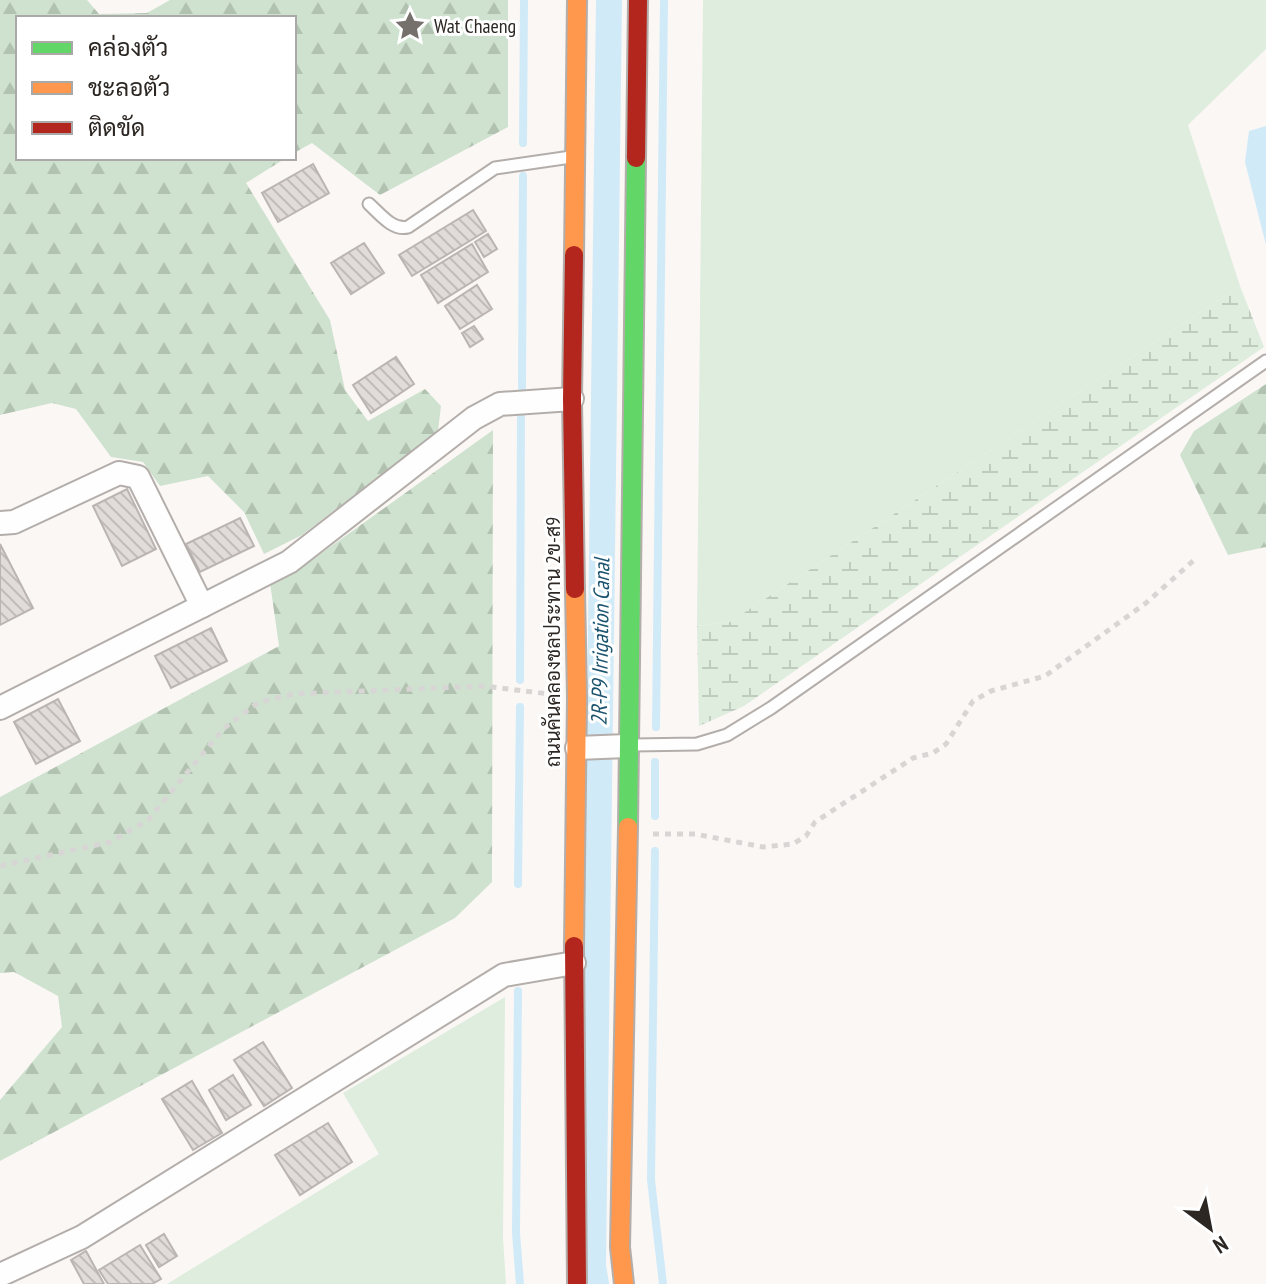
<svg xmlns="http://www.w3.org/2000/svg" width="1266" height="1284" viewBox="0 0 1266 1284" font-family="'PT Sans Narrow',Sarabun,sans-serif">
  <defs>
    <pattern id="forest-firs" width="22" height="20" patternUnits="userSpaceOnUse" patternTransform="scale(2)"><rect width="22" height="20" fill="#cfe2cf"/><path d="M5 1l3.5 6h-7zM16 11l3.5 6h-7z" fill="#b2c2b1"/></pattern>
    <pattern id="wetland-marsh" width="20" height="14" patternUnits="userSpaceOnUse" patternTransform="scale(2)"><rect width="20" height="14" fill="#deeddd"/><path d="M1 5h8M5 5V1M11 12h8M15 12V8" fill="none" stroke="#bfcbbd"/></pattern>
    <pattern id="building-back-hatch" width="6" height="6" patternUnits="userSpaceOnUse" patternTransform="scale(2)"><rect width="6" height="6" fill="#e1dbd9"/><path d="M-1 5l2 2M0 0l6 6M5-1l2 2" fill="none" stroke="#c1bcba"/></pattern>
  </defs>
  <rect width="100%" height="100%" fill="#fbf7f5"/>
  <g fill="#deeddd">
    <polygon points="703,0 1266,0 1266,49 1188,125 1240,286 730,622 697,626"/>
    <polygon points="505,997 503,1238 506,1284 167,1284 379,1154 343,1093"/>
  </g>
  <g fill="url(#forest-firs)">
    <polygon points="0,0 87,0 99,14 147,13 170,0 508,0 508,127 380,195 312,143 294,153 294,18 18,18 18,158 286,158 246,183 330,320 345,390 368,421 425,389 441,406 438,431 302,535 264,554 244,512 208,476 160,486 143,462 111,457 76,409 52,403 0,415"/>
    <polygon points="1266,384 1266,547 1228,555 1180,455 1194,431"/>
    <polygon points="493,430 492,882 455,918 0,1161 0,1100 62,1027 58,996 14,972 0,973 0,797 279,646 270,583 298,570"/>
  </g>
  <polygon fill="url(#wetland-marsh)" points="1240,286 1264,347 744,706 699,726 697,626 730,622"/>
  <polygon fill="#d1eaf8" points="1266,126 1266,245 1245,162 1249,131"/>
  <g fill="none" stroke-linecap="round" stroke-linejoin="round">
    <g stroke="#d1eaf8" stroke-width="8">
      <polyline points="523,143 524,0"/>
      <polyline points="522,387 523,176"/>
      <polyline points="520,680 521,412"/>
      <polyline points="656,727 664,0"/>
      <polyline points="655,816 655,762"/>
      <polyline points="655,851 651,1180 663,1284"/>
      <polyline points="518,884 520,707"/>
      <polyline points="518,991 516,1233 520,1284"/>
    </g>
    <polyline stroke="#d1eaf8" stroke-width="26" points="596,1284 593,1266 609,0"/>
  </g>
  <g fill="url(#building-back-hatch)" stroke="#bab4b2" stroke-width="2">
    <polygon points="313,164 329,193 278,222 262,193"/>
    <polygon points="473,210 486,231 412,276 399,255"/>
    <polygon points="488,234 497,249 484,257 475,242"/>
    <polygon points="364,243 384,273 351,294 331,263"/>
    <polygon points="472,244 488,272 438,303 421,275"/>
    <polygon points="477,285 492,309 460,329 445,306"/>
    <polygon points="474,326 483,339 470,347 462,333"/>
    <polygon points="396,357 414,384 371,413 353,385"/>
    <polygon points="127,489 156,549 122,566 93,506"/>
    <polygon points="240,518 254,546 200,572 186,544"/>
    <polygon points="0,544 33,608 0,625"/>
    <polygon points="211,628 227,661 171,688 155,656"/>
    <polygon points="58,699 80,741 36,764 14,722"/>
    <polygon points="263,1042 292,1088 264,1106 234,1060"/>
    <polygon points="233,1075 251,1105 226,1120 209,1090"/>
    <polygon points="192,1081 222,1133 193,1150 162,1099"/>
    <polygon points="328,1123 352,1162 300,1195 275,1155"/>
    <polygon points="164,1234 177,1256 159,1267 146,1245"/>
    <polygon points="140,1245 161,1279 152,1284 108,1284 99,1270"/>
    <polygon points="86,1251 104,1284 84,1284 71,1260"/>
  </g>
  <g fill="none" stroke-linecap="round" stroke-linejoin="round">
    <g stroke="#b4aeab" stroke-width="15">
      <g id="lane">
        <path d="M369,204c11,10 24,27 39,23l87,-59 76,-11"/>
        <polyline points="633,745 697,744 727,735 771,708 1266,361"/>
      </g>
    </g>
    <g stroke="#b4aeab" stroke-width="26">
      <g id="street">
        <polyline points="0,523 14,522 119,473 138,477 202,606"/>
        <polyline points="0,708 289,562 474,418 500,404 572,399"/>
        <polyline points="577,748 627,746"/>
        <polyline points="0,1275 82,1237 504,975 574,963"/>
      </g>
    </g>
    <g stroke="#b4aeab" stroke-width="22">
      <polyline id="fast" points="628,827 636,158"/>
    </g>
    <g stroke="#b4aeab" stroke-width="22">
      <g id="slow">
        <polyline points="574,255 577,0"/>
        <polyline points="574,946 577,698 575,589"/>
        <polyline points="624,1284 620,1247 628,827"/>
      </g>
    </g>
    <g stroke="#b4aeab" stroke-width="22">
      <g id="jam">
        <polyline points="636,158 638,0"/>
        <polyline points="574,255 572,399 575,589"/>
        <polyline points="574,946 577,1284"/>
      </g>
    </g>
    <g stroke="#d8d6d5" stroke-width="5" stroke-dasharray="6 6" stroke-linecap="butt">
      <polyline points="653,834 695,834 763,847 793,844 806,836 815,822 913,758 933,753 946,744 973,701 991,691 1045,676 1146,603 1194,560"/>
      <polyline points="0,866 110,842 148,820 224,728 259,702 294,694 485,686 549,694"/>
    </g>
    <use href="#lane" stroke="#fefefe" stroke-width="11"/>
    <use href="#street" stroke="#fefefe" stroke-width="22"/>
    <use href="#fast" stroke="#63d668" stroke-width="18"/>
    <use href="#slow" stroke="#ff974d" stroke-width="18"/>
    <use href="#jam" stroke="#b3261e" stroke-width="18"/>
  </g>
  <defs>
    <g id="sight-bare" transform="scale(2.4)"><path d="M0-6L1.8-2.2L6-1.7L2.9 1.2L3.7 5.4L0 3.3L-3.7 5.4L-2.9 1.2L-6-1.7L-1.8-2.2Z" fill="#75706c" stroke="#fff" stroke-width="2.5" paint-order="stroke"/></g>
  </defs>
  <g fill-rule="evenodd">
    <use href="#sight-bare" x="410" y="26"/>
  </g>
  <g text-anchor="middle" stroke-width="6" stroke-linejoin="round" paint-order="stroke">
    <g font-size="20" fill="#2d2723" stroke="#fff" text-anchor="start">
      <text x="434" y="33">Wat Chaeng</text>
    </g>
    <g font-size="20" fill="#2d2723" stroke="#fff">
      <text transform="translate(553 642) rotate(-90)" y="7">ถนนคันคลองชลประทาน 2ข-ส9</text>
    </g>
    <g font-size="22" font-style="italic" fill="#1c546f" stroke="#fff">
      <text transform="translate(600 642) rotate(-89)" y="8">2R-P9 Irrigation Canal</text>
    </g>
  </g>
  <rect x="16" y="16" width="280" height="144" fill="#ffffff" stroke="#aba9a7" stroke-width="2"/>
  <rect x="32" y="42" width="40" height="12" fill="#63d668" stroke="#aba9a7" stroke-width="2"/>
  <text x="88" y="56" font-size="24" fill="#2d2723">คล่องตัว</text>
  <rect x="32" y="82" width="40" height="12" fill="#ff974d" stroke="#aba9a7" stroke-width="2"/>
  <text x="88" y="96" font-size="24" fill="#2d2723">ชะลอตัว</text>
  <rect x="32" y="122" width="40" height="12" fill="#b3261e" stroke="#aba9a7" stroke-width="2"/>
  <text x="88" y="136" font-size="24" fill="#2d2723">ติดขัด</text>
  <g transform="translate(1210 1228) rotate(148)" stroke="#ffffff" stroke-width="6" paint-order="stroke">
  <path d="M0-6L14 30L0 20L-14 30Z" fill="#2d2723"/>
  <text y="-12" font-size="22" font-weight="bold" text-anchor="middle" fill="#2d2723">N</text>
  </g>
</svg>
